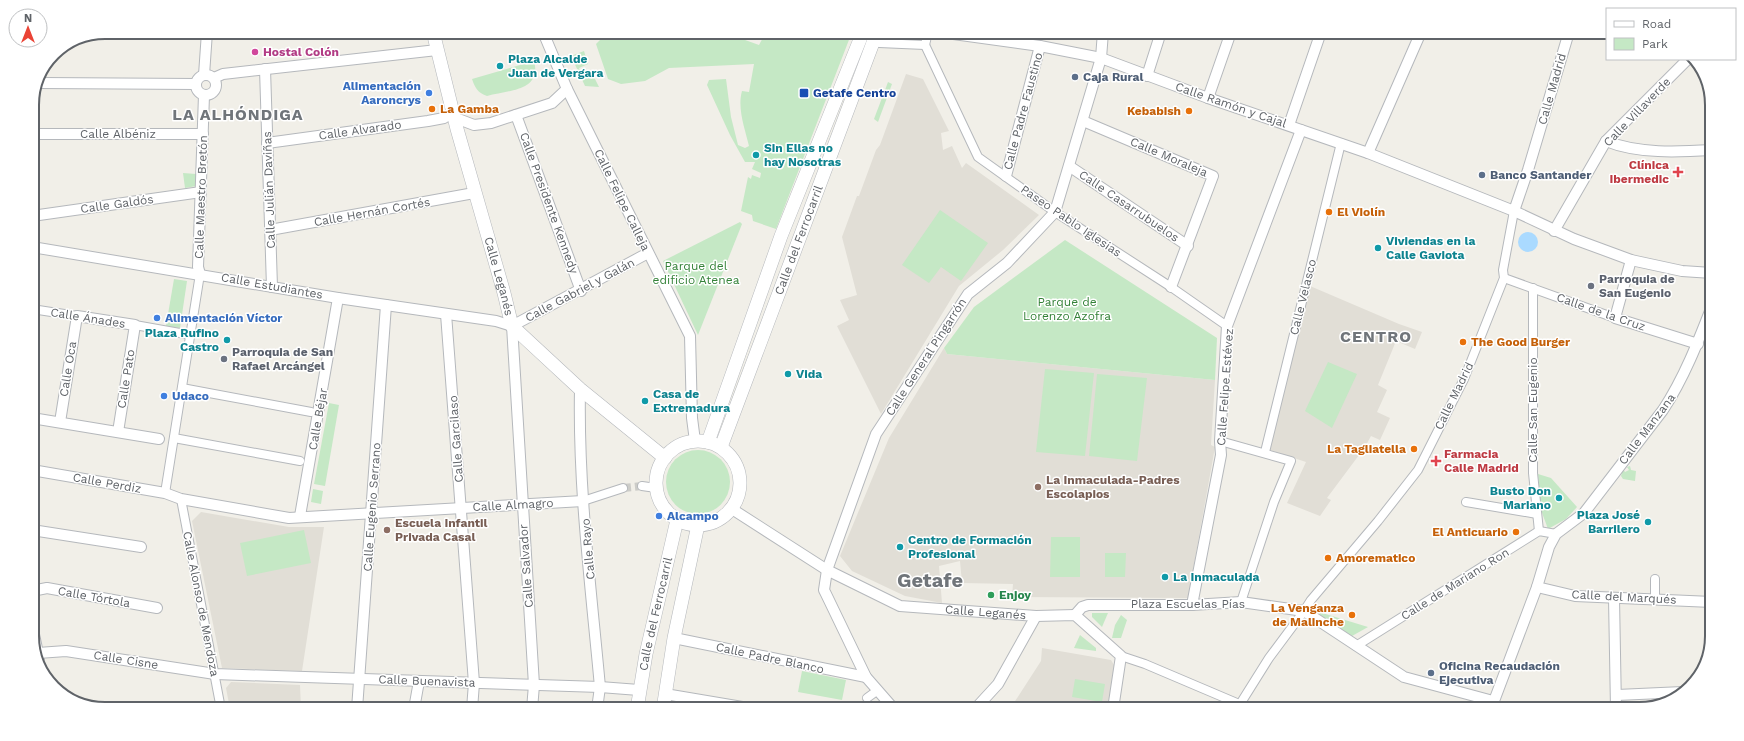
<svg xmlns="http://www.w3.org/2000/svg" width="1744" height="741" viewBox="0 0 1744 741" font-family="'Work Sans',sans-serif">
  <rect width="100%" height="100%" fill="#f1efe8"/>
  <g fill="#e1ded6">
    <polygon points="906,74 923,79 949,131 941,133 943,150 952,146 962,168 966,163 1039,215 1003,250 959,286 881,414 837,326 849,320 840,300 857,295 842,237 857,196 859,196 876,150 880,145"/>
    <polygon points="1310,286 1399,324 1422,332 1415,349 1396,341 1378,385 1387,390 1377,412 1390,418 1380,440 1371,436 1365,447 1327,498 1331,500 1320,516 1287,503 1306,462 1267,449"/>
    <polygon points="944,348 947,354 1215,380 1211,445 1215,447 1188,598 1012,597 1013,584 962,583 960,561 939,566 942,603 905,596 852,571 840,556 889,438"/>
    <polygon points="201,512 289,527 324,527 302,671 222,668 192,521"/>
    <polygon points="1042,648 1111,660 1114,665 1108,709 1010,709 1041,661"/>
    <polygon points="231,682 300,685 301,709 230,709 226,688"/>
  </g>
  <g fill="#c5e8c5">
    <path d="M766,32h86l-76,197 -23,-8 -1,-6 -11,-4 7,-34 3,2 1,-4 8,3 1,-5 -9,-4 3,-7h-10l-15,-27 -23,-50 2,-5 17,-1 5,38 7,28 7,3 4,-2c-4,-17 -12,-38 -7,-55l7,1 5,-28 -85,4 -24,13 -24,3 -13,-5 -12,-35 4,-4 134,-4 25,9z"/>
    <polygon points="584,51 588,64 579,68 582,74 591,71 599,87 585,86 571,56"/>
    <path d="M534,61c8,30 -25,29 -47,35 -9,-3 -12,-8 -15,-17z"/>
    <polygon points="888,82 892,84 878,122 874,119"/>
    <polygon points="183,173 196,174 196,186 185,188"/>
    <polygon points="940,210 988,243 961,281 941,267 929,283 902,265"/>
    <polygon points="740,222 742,224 698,335 663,261"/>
    <polygon points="1065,240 1217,338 1215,380 947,354 944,348 974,307"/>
    <polygon points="174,279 187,281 180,328 166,326"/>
    <polygon points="1328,362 1357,374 1332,428 1305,411"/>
    <polygon points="1045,369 1094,373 1085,456 1036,452"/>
    <polygon points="1097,374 1147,378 1137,461 1089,456"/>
    <polygon points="329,403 339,405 325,486 314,484"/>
    <circle cx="698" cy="482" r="32"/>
    <polygon points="1630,466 1631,470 1636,471 1635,481 1623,479 1621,476 1623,469 1625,472 1629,470 1627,467"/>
    <polygon points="1538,474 1551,478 1577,507 1566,519 1548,529 1541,510"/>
    <polygon points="313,489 323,491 321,504 311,502"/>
    <polygon points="304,530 311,563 247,576 240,543"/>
    <polygon points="1051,537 1080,537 1080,577 1050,577"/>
    <polygon points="1105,553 1126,553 1125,577 1105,577"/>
    <polygon points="1319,612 1368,627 1352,636 1317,614"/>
    <polygon points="1092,613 1108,613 1102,627 1092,617"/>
    <polygon points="1121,615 1127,620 1121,638 1112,638 1115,625"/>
    <polygon points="1080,635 1096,648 1096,651 1074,648"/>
    <polygon points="802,671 846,680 842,700 798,692"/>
    <polygon points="1075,679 1105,684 1102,702 1072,697"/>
  </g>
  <circle fill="#aadaff" cx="1528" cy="242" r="10"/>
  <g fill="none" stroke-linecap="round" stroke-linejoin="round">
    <polyline stroke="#ccccc8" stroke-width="8" stroke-dasharray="8 4" stroke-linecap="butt" points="623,488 642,486"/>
    <g stroke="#b5b8bc" stroke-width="10">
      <g id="pedestrian">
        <polyline points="879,43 925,45"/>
        <polyline points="925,45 978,157 1055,212 1171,287 1227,326"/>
        <polyline points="925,45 928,32"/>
        <polyline points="1504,278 1615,318"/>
        <polyline points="1533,288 1533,473 1539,531"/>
        <polyline points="32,309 77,316"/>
        <polyline points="135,325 191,335"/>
        <polyline points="182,388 311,412"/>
        <polyline points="174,438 300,461"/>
        <polyline points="1220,441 1291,461 1274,502 1241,602"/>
        <polyline points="1265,452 1341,143"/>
        <polyline points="642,486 656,488"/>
        <polyline points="165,493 200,274"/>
        <polyline points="181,499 221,709"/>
        <polyline points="583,501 623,488"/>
        <polyline points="1466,502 1537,514"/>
        <polyline points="1655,579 1655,599"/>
        <polyline points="1356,646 1539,531 1556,534"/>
        <polyline points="1121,656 1145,664 1251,709"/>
        <polyline points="867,698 878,690"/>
        <polyline points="1237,709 1269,658 1304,611 1311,600 1378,521 1418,470 1464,379 1504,278 1503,270 1514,211"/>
      </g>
    </g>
    <g stroke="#b5b8bc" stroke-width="12">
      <g id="minor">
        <polyline points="543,32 567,89 690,336 692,418 695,441"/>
        <polyline points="939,32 1040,46 1101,58 1208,98 1368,153 1514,211 1574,239 1631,260 1682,271 1712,273"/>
        <polyline points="265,69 272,287"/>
        <circle cx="206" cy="85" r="10"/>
        <polyline points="204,75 207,32"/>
        <polyline points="1147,76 1161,32"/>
        <polyline points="214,78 223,74 437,50"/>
        <polyline points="40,83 196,84"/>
        <polyline points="1208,98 1231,32"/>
        <polyline points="516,115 581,291"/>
        <polyline points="453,117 474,125 491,123 552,103 567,89"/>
        <polyline points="1083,121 1213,176 1171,287"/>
        <polyline points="1289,125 1321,32"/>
        <polyline points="32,134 203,134"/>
        <path d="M1606,141c32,13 72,11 106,9"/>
        <polyline points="267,143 428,121 444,118 452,113"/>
        <polyline points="1368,153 1421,32"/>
        <polyline points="1069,166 1188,246"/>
        <polyline points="1006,176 1040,46"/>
        <polyline points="1514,211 1528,170 1569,32"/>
        <polyline points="32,216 201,192"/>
        <polyline points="270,230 474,193"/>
        <polyline points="1554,231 1606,141 1688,59"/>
        <polyline points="32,247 338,298 496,321 512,326"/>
        <polyline points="1631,260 1615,318 1698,344"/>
        <polyline points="200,274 198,267 204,95"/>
        <polyline points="446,314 474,683 472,709"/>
        <polyline points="512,326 534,685 532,709"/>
        <polyline points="512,326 648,253"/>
        <path d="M580,389c-2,99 11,199 20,298l-3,22"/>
        <polyline points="32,418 159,439"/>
        <polyline points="60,422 77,316 135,325 118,432"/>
        <polyline points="32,470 165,493 181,499 289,518 583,501"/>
        <path id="s1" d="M732,509l95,61 73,36 136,10 39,-1 46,41 -8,53"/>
        <polyline points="300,516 338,298"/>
        <polyline points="32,530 141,547"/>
        <polyline points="1537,587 1575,596 1712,602"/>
        <polyline points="32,591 47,588 157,608"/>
        <polyline points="1614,598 1616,709"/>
        <polyline points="1192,605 1221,455 1220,441 1227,326 1301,130"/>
        <polyline points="1075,615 1082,607 1088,605 1192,605 1241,602 1304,611 1404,677 1493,701"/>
        <polyline points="32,625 39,658"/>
        <polyline points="674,638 866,677"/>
        <polyline points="38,653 66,651 215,674 600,687 639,690"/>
        <polyline points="665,694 754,709"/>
        <polyline points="1617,695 1683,692"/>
        <polyline points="357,709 386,305"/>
        <polyline points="414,709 419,681"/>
        <polyline points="894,709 866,677 826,594 824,590 827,570 876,434 968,294 1007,263 1055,212 1101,58 1103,32"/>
        <polyline points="975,709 998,684 1036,616"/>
        <path d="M1491,709l46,-122 12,-40 7,-13 28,-21 79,-103c21,-32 35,-68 49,-104"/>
      </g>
    </g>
    <g stroke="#b5b8bc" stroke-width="14">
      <g id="tertiary">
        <path id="s2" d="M433,32l24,97 47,164 8,33 68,63 85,69"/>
        <circle cx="698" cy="483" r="42"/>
        <polyline points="708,442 781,236 863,32"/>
        <path id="s3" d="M721,447l156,-415"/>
        <path id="s4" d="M637,709l9,-55 31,-134"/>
        <polyline points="663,709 674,638 698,525"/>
      </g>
    </g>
    <use href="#pedestrian" stroke="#fff" stroke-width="8"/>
    <use href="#minor" stroke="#fff" stroke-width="10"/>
    <use href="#tertiary" stroke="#fff" stroke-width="13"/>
  </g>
  <circle fill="#d1479c" stroke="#fff" stroke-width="1.5" cx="255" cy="52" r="4"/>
  <g fill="#0f9aa8" stroke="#fff" stroke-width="1.5">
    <circle cx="500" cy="66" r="4"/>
    <circle cx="756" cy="155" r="4"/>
    <circle cx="1378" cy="248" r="4"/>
    <circle cx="227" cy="340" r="4"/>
    <circle cx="788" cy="374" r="4"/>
    <circle cx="645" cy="401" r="4"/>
    <circle cx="1559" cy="498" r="4"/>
    <circle cx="1648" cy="522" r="4"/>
    <circle cx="900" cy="547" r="4"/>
    <circle cx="1165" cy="577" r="4"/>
  </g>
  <g fill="#5c6f8a" stroke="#fff" stroke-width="1.5">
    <circle cx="1075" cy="77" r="4"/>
    <circle cx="1482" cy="175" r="4"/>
    <circle cx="1431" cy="673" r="4"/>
  </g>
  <g fill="#3f7fe0" stroke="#fff" stroke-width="1.5">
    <circle cx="429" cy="93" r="4"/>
    <circle cx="157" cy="318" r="4"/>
    <circle cx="164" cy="396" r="4"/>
    <circle cx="659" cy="516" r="4"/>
  </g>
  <rect fill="#1a4fb4" stroke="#fff" stroke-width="1.5" x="799" y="88" width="10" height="10" rx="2"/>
  <g fill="#e8710a" stroke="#fff" stroke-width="1.5">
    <circle cx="432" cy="109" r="4"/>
    <circle cx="1189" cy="111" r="4"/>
    <circle cx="1329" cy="212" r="4"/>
    <circle cx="1463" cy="342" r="4"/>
    <circle cx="1414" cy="449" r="4"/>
    <circle cx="1516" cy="532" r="4"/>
    <circle cx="1328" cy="558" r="4"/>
    <circle cx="1352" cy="615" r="4"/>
  </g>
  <g fill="#e0444e" stroke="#fff" stroke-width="1.5">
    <path d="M1676 166h4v4h4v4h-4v4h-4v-4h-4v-4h4z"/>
    <path d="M1434 455h4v4h4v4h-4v4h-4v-4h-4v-4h4z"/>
  </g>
  <g fill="#6b7280" stroke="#fff" stroke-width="1.5">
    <circle cx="1591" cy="286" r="4"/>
    <circle cx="224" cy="359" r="4"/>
  </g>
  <g fill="#8d6e63" stroke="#fff" stroke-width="1.5">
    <circle cx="1038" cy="487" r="4"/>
    <circle cx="387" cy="530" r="4"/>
  </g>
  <circle fill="#2e9e5b" stroke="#fff" stroke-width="1.5" cx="991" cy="595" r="4"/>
  <g text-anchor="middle" stroke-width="3" stroke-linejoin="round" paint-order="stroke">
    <g font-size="12" font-weight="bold" fill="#b23c85" stroke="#fff" text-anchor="start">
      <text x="263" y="56">Hostal Colón</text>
    </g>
    <g font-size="12" font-weight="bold" fill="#0d838f" stroke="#fff" text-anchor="start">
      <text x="508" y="63">Plaza Alcalde<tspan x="508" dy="14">Juan de Vergara</tspan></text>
      <text x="764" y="152">Sin Ellas no<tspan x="764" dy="14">hay Nosotras</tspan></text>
      <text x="1386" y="245">Viviendas en la<tspan x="1386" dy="14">Calle Gaviota</tspan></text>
      <text x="219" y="337" text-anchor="end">Plaza Rufino<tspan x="219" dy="14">Castro</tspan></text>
      <text x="796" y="378">Vida</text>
      <text x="653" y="398">Casa de<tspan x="653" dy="14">Extremadura</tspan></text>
      <text x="1551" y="495" text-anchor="end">Busto Don<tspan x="1551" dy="14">Mariano</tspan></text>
      <text x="1640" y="519" text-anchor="end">Plaza José<tspan x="1640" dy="14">Barrilero</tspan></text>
      <text x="908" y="544">Centro de Formación<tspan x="908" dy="14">Profesional</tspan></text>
      <text x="1173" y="581">La Inmaculada</text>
    </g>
    <g font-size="12" font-weight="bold" fill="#4e5e75" stroke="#fff" text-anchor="start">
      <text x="1083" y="81">Caja Rural</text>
      <text x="1490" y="179">Banco Santander</text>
      <text x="1439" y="670">Oficina Recaudación<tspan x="1439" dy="14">Ejecutiva</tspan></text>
    </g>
    <g font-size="12" font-weight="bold" fill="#366cbe" stroke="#fff" text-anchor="start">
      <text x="421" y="90" text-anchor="end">Alimentación<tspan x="421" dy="14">Aaroncrys</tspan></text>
      <text x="165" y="322">Alimentación Víctor</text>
      <text x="172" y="400">Udaco</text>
      <text x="667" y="520">Alcampo</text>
    </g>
    <g font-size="12" fill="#5f6368" stroke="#fff">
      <text transform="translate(1552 89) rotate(-74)" y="4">Calle Madrid</text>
      <text transform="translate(1231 105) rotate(19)" y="4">Calle Ramón y Cajal</text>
      <text transform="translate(1023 111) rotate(-75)" y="4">Calle Padre Faustino</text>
      <text transform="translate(1637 112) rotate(-46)" y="4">Calle Villaverde</text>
      <text transform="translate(360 130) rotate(-8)" y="4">Calle Alvarado</text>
      <text x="118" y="138">Calle Albéniz</text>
      <text transform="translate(1169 157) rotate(23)" y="4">Calle Moraleja</text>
      <text transform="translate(269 190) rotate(-92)" y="4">Calle Julián Daviñas</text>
      <text transform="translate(201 197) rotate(-88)" y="4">Calle Maestro Bretón</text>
      <text transform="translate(622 200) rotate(64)" y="4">Calle Felipe Calleja</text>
      <text transform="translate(549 203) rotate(70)" y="4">Calle Presidente Kennedy</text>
      <text transform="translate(117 204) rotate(-8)" y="4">Calle Galdós</text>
      <text transform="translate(1129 206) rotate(34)" y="4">Calle Casarrubuelos</text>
      <text transform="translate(372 212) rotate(-10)" y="4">Calle Hernán Cortés</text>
      <text transform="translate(1071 221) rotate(34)" y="4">Paseo Pablo Iglesias</text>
      <text dy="4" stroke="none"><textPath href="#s3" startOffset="221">Calle del Ferrocarril</textPath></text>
      <text dy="4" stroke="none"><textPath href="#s2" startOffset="253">Calle Leganés</textPath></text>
      <text transform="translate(272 286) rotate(10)" y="4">Calle Estudiantes</text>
      <text transform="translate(580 290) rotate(-28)" y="4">Calle Gabriel y Galán</text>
      <text transform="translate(1303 297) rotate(-76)" y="4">Calle Velasco</text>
      <text transform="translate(1601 312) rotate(19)" y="4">Calle de la Cruz</text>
      <text transform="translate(88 318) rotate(9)" y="4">Calle Ánades</text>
      <text transform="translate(926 357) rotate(-57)" y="4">Calle General Pingarrón</text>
      <text transform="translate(68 369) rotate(-81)" y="4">Calle Oca</text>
      <text transform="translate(126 379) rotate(-81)" y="4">Calle Pato</text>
      <text transform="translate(1225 387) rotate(-86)" y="4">Calle Felipe Estévez</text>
      <text transform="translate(1454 396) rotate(-64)" y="4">Calle Madrid</text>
      <text transform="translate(1533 410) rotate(-90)" y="4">Calle San Eugenio</text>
      <text transform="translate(318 419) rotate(-80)" y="4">Calle Béjar</text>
      <text transform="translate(1647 429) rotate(-53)" y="4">Calle Manzana</text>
      <text transform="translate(456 439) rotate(-94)" y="4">Calle Garcilaso</text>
      <text transform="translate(107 483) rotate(10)" y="4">Calle Perdiz</text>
      <text transform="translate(513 505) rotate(-3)" y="4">Calle Almagro</text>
      <text transform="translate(372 507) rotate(-86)" y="4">Calle Eugenio Serrano</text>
      <text transform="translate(588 549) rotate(-95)" y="4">Calle Rayo</text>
      <text transform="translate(526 566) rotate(-94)" y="4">Calle Salvador</text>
      <text transform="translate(1455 584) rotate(-32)" y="4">Calle de Mariano Ron</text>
      <text transform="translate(94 597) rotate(10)" y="4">Calle Tórtola</text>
      <text transform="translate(1624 597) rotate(3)" y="4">Calle del Marqués</text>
      <text transform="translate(201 604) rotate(79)" y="4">Calle Alonso de Mendoza</text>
      <text x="1188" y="608">Plaza Escuelas Pías</text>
      <text dy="4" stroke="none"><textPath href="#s1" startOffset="280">Calle Leganés</textPath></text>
      <text dy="4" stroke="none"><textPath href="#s4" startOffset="97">Calle del Ferrocarril</textPath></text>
      <text transform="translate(770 658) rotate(12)" y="4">Calle Padre Blanco</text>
      <text transform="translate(126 660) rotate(9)" y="4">Calle Cisne</text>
      <text transform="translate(427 681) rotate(2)" y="4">Calle Buenavista</text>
    </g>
    <g font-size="12" font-weight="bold" fill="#164399" stroke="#fff" text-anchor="start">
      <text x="813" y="97">Getafe Centro</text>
    </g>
    <g font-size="12" font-weight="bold" fill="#c56008" stroke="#fff" text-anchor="start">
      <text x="440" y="113">La Gamba</text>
      <text x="1181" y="115" text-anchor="end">Kebabish</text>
      <text x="1337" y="216">El Violín</text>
      <text x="1471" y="346">The Good Burger</text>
      <text x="1406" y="453" text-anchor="end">La Tagliatella</text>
      <text x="1508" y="536" text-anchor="end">El Anticuario</text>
      <text x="1336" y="562">Amorematico</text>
      <text x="1344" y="612" text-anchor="end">La Venganza<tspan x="1344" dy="14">de Malinche</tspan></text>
    </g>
    <g font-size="12" font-weight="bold" fill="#be3a42" stroke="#fff" text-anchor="end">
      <text x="1669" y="169">Clínica<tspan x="1669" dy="14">Ibermedic</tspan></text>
      <text x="1444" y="458" text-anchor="start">Farmacia<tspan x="1444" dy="14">Calle Madrid</tspan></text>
    </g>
    <g font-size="12" fill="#348238" stroke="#fff">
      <text x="696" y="270">Parque del<tspan x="696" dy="14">edificio Atenea</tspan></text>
      <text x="1067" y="306">Parque de<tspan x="1067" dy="14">Lorenzo Azofra</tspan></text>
    </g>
    <g font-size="12" font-weight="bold" fill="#5b616d" stroke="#fff" text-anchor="start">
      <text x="1599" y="283">Parroquia de<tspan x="1599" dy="14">San Eugenio</tspan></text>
      <text x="232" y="356">Parroquia de San<tspan x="232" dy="14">Rafael Arcángel</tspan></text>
    </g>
    <g font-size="12" font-weight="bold" fill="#785e54" stroke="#fff" text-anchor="start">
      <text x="1046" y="484">La Inmaculada-Padres<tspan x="1046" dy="14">Escolapios</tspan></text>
      <text x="395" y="527">Escuela Infantil<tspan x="395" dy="14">Privada Casal</tspan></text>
    </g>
    <g font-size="12" font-weight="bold" fill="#27864d" stroke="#fff" text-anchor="start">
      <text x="999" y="599">Enjoy</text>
    </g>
    <g font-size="16" font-weight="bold" letter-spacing="1" fill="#70757a" stroke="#fff">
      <text x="238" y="120">LA ALHÓNDIGA</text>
      <text x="1376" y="342">CENTRO</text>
    </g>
    <g font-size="20" font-weight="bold" fill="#70757a" stroke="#fff">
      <text x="930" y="587">Getafe</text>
    </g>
  </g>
  <path d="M0 0H1744V741H0ZM105 39H1639A66 66 0 0 1 1705 105V636A66 66 0 0 1 1639 702H105A66 66 0 0 1 39 636V105A66 66 0 0 1 105 39Z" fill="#fff" fill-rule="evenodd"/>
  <path fill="none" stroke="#5f6368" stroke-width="2" d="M105 39H1639A66 66 0 0 1 1705 105V636A66 66 0 0 1 1639 702H105A66 66 0 0 1 39 636V105A66 66 0 0 1 105 39Z"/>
  <rect x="1606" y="8" width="130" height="52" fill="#ffffff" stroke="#bfc1c3"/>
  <rect x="1614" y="21" width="20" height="6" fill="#ffffff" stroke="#bfc1c3"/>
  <text x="1642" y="28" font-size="12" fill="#5f6368">Road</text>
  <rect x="1614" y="38" width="20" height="12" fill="#c5e8c5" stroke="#bfc1c3"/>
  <text x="1642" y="48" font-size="12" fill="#5f6368">Park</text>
  <g transform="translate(28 28)"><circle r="19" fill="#ffffff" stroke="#bfc1c3"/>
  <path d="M0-3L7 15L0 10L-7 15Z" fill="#ea4335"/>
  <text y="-6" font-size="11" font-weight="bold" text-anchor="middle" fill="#5f6368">N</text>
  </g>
</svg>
